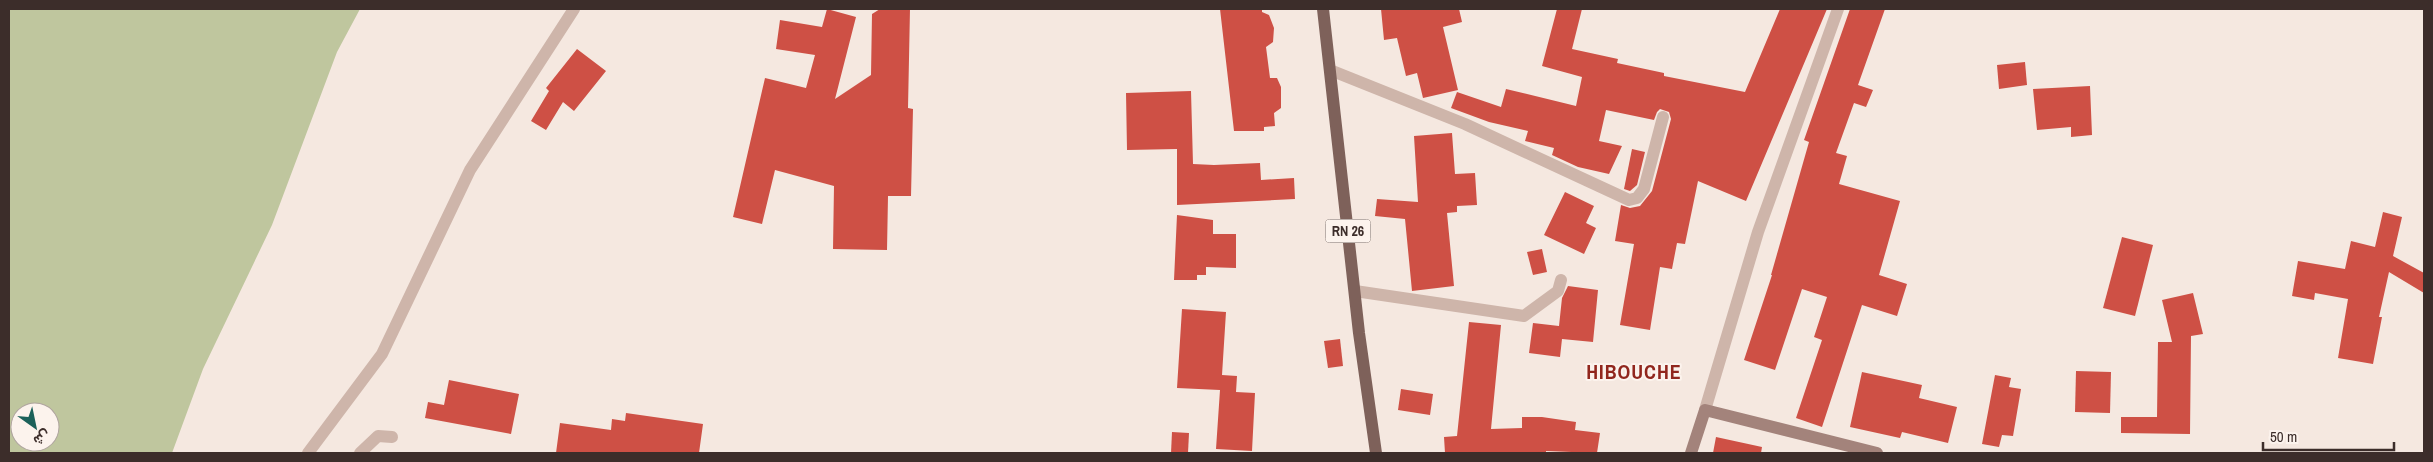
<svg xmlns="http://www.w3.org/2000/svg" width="2433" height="462" viewBox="0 0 2433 462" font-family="'Archivo Narrow',Vazirmatn,sans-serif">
  <rect width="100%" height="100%" fill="#f5e8e0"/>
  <path fill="#bfc69e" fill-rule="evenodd" d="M9,9h351l-23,43 -65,173 -69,144 -31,84h-163zM20,412h30v30h-30z"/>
  <g fill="#ce5045">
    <polygon points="827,9 856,17 835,99 871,75 872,14 880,9 910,9 908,108 913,109 911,196 888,196 887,250 833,249 834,186 775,170 762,224 733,217 765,78 806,88 815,55 776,49 780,20 822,27"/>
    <polygon points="1220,9 1262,9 1262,12 1269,15 1274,28 1273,42 1266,47 1270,78 1277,78 1281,87 1281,108 1274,113 1275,126 1264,127 1264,131 1234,131"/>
    <polygon points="1381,9 1459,9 1462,22 1443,27 1458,90 1423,98 1417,73 1406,76 1397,38 1384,40"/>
    <polygon points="1557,9 1582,9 1572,49 1618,59 1617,63 1664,73 1664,76 1745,92 1780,9 1827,9 1746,201 1698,181 1685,244 1677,243 1672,269 1660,267 1650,330 1620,325 1634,244 1615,241 1621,205 1630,208 1640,206 1652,191 1671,119 1669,112 1660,109 1657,112 1654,120 1606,110 1599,141 1622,146 1609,174 1578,167 1552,155 1554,148 1525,141 1528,131 1489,122 1451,108 1457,92 1501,107 1506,89 1576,106 1582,77 1542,66"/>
    <polygon points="1850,9 1885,9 1858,85 1873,90 1866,107 1854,103 1836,153 1847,156 1839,184 1900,201 1879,275 1907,284 1897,316 1862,305 1822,427 1796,418 1822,340 1814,337 1827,297 1802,289 1775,370 1744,360 1772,275 1771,275 1809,142 1804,140"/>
    <polygon points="577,49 606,71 574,111 563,102 546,130 531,121 549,91 546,88"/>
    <polygon points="2025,62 2027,85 1999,89 1997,65"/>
    <polygon points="2090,86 2092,135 2071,137 2071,127 2037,130 2033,89"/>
    <polygon points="1191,91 1193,164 1214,165 1260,163 1261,180 1294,178 1295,199 1177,205 1177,149 1127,150 1126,93"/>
    <polygon points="1452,133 1455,174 1475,173 1477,205 1457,206 1457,212 1447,213 1454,286 1412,291 1405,219 1375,216 1377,199 1418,202 1414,136"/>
    <polygon points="1632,149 1645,152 1637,185 1630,191 1624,189"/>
    <polygon points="1565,192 1594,206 1586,223 1596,228 1584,254 1544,235"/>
    <polygon points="2383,212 2402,217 2393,256 2424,273 2424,293 2389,272 2379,317 2382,317 2373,364 2338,358 2348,299 2315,293 2314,300 2292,296 2298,261 2345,269 2351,241 2375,247"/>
    <polygon points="1177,215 1213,220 1213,234 1236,234 1236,268 1206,267 1206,275 1197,275 1197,280 1174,280"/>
    <polygon points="2122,237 2153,245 2135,316 2103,308"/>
    <polygon points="1542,249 1547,272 1533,275 1527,252"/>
    <polygon points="1568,286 1598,290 1593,342 1562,339 1560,357 1529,353 1533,323 1559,326 1562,298"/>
    <polygon points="2193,293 2203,334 2191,336 2190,434 2121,433 2121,417 2157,417 2158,342 2172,342 2162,300"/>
    <polygon points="1182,309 1226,312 1222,375 1237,376 1236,392 1255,393 1252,451 1216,449 1220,390 1177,388"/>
    <polygon points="1469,322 1501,325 1491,429 1522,428 1522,417 1542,417 1576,422 1575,430 1600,433 1597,453 1546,451 1546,453 1445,453 1444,437 1457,436"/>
    <polygon points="1340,339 1343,366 1328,368 1324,341"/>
    <polygon points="2076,371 2111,372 2110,413 2075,412"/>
    <polygon points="1862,372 1922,385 1919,398 1957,407 1948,443 1902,432 1900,438 1850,427"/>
    <polygon points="1995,375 2011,378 2009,387 2021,389 2013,436 2002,435 1999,447 1982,444"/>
    <polygon points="449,380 519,394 511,434 425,418 428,402 444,405"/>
    <polygon points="1401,389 1433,394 1430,415 1398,410"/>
    <polygon points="626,413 703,424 699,453 556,453 560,423 611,430 612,419 625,421"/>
    <polygon points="1172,432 1189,433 1188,453 1171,453"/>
    <polygon points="1716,437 1762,447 1761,453 1713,453"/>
  </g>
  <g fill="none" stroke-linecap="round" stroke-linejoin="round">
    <g stroke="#ceb5aa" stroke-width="12">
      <polyline points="1330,70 1465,124 1629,200 1637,198 1644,189 1663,117"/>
      <polyline points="1355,291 1524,316 1558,291 1561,280"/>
      <polyline points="1705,410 1758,232 1838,9"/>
      <polyline points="360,453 378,436 392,437"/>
    </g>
    <polyline stroke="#ceb5aa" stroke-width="12" points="308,453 382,354 470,170 574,9"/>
    <polyline stroke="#a3837b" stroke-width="12" points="1691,453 1705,410 1877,453"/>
    <polyline stroke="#7e615a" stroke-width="12" points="1323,9 1359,333 1376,453"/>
  </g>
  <g text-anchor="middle" stroke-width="4" stroke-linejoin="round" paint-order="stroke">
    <rect fill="#fcf3ed" stroke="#766864" stroke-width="1" x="1325.5" y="219.5" width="45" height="23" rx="4"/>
    <g font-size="14" font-weight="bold" fill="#3c2d2a">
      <text x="1348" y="236">RN 26</text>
    </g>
    <g font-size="20" font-weight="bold" letter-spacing="1" fill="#91261d" stroke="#fcf3ed">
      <text x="1634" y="379">HIBOUCHE</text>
    </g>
  </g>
  <rect width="2433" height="462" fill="none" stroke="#3c2d2a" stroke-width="20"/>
  <g transform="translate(35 427) rotate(147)"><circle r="24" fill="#fcf3ed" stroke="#afa49f"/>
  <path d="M0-4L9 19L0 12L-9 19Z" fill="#1c615a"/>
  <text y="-8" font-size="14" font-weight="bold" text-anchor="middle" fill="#3c2d2a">ش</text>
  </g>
  <path d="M2263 442v8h131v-8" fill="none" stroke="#3c2d2a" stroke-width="2.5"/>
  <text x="2270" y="442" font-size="15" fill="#3c2d2a" stroke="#fcf3ed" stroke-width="4" paint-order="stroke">50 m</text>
</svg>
